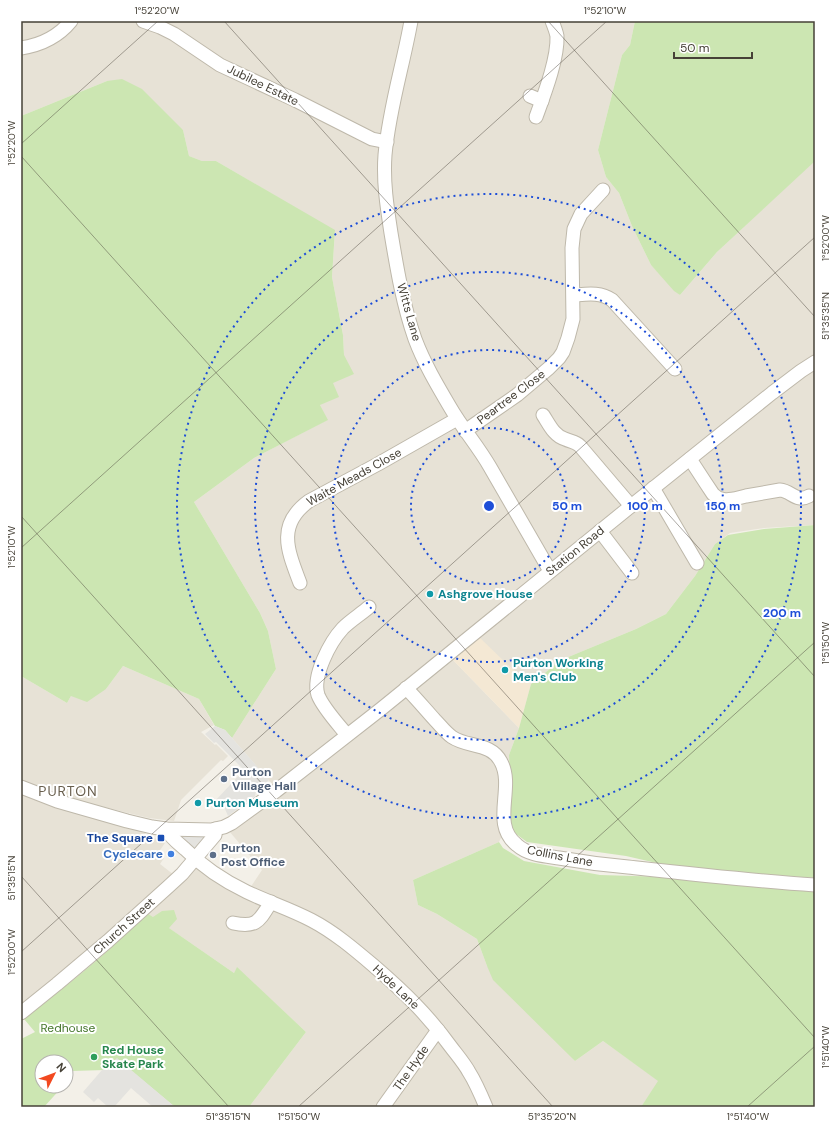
<svg xmlns="http://www.w3.org/2000/svg" width="836" height="1128" viewBox="0 0 836 1128" font-family="'DM Sans',sans-serif">
  <rect width="100%" height="100%" fill="#f3f0e8"/>
  <g fill="#e7e2d6">
    <polygon points="21,21 635,21 630,45 622,55 598,150 606,177 619,193 632,226 651,265 680,295 717,252 814,161 815,163 815,525 764,528 730,533 715,544 695,576 666,614 636,629 561,660 531,684 508,665 453,660 519,728 509,755 510,783 509,822 499,842 413,880 418,905 437,914 477,939 487,966 575,1061 603,1041 659,1081 641,1107 249,1107 306,1032 237,968 234,973 147,913 195,863 248,891 262,870 229,831 280,793 232,738 276,669 268,631 260,613 194,502 254,458 327,420 320,405 332,383 344,355 343,335 332,277 335,231 216,161 202,161 189,156 183,130 107,81 21,116"/>
    <polygon points="123,666 199,699 214,725 201,732 215,745 216,744 228,756 223,761 221,760 181,800 174,821 149,818 124,812 72,799 29,784 21,780 21,676 67,703 71,696 106,689"/>
    <polygon points="21,790 63,808 113,824 138,830 165,843 158,853 164,858 160,864 174,875 97,943 21,1005"/>
  </g>
  <polygon fill="#f4e8d4" points="479,637 508,665 531,684 519,728 453,660"/>
  <g fill="#cce6b2">
    <polygon points="635,21 815,21 815,163 814,162 717,252 680,295 674,291 651,265 632,226 619,193 606,177 598,150 622,55 630,45"/>
    <polygon points="122,79 142,89 183,130 189,156 202,161 216,161 335,230 332,277 343,335 344,355 354,374 333,383 339,397 320,405 328,420 254,458 194,502 260,613 268,631 276,669 232,738 225,730 215,726 199,699 123,666 106,689 87,702 71,696 67,703 21,676 21,116 107,81"/>
    <polygon points="815,525 815,878 746,873 661,864 626,856 527,842 512,831 507,814 510,783 509,755 519,728 531,684 561,660 636,629 666,614 695,576 715,544 728,535 764,529"/>
    <polygon points="499,842 503,848 524,861 600,875 667,877 815,890 815,1107 641,1107 658,1081 603,1041 575,1061 493,980 487,966 477,939 437,914 418,905 413,880"/>
    <path d="M174,910l3,9 -8,9 65,45 3,-6 69,65 -57,75h-74l-58,-48 -12,11 -33,1 -6,-6v-3h-24v24h21l-19,21h-23v-68l14,-7 -11,-13c43,-34 85,-66 123,-106l6,4 9,-6z"/>
  </g>
  <g fill="#e4e3df">
    <polygon points="215,726 225,730 269,780 256,791 255,796 228,816 225,809 215,801 244,770 216,742 214,743 205,734"/>
    <polygon points="177,836 209,836 194,853"/>
    <polygon points="117,1058 175,1107 153,1107 131,1088 114,1107 106,1107 107,1106 98,1098 94,1102 83,1092 102,1070 105,1069"/>
  </g>
  <g fill="none" stroke-linecap="round" stroke-linejoin="round">
    <g stroke="#beb8aa" stroke-width="15">
      <g id="minor">
        <polyline points="143,21 160,27 174,34 220,65 295,100 372,139 387,142"/>
        <path d="M411,21c-8,45 -22,88 -26,134 -2,26 2,52 6,78 6,36 12,72 24,106 9,24 22,46 35,68 12,21 28,39 40,60l60,104"/>
        <path d="M21,48c20,-3 37,-11 50,-27"/>
        <polyline points="530,96 542,101"/>
        <path d="M536,117c8,-22 22,-58 21,-81 -1,-5 -3,-10 -5,-15"/>
        <path d="M574,295c14,-1 26,-3 38,5l63,69"/>
        <path d="M543,415c6,9 11,21 22,24 6,3 10,2 15,7l51,60"/>
        <polyline points="465,431 517,395 549,368 559,358 563,352 568,338 573,319 572,248 574,229 581,214 603,190"/>
        <path d="M690,459l15,23 8,12 5,4 7,2 9,-1 12,-3 34,-6c12,1 16,13 29,6"/>
        <polyline points="653,488 697,563"/>
        <polyline points="600,531 632,573"/>
        <path d="M300,583c-12,-32 -24,-58 9,-82l69,-37 79,-45"/>
        <path d="M406,688c10,10 19,21 29,32 5,5 10,12 17,17 16,11 39,5 49,25 14,26 -11,62 16,83 11,10 28,11 42,13 23,4 46,7 69,9 63,7 125,14 187,18"/>
        <path d="M347,735c-8,-10 -24,-27 -29,-40 -6,-19 12,-53 25,-67 8,-8 18,-14 26,-21"/>
        <polyline points="21,787 57,801 127,821 152,827 166,829 211,830 224,827 232,823 276,791 381,709 631,506 772,393 801,371 815,362"/>
        <path d="M166,829c4,8 12,14 19,20 18,18 39,32 62,43 21,10 43,17 64,28 23,12 43,29 63,46 30,26 54,49 77,81 6,8 13,16 18,25 7,11 12,23 17,35"/>
        <path d="M233,923c24,5 26,-2 38,-21"/>
        <polyline points="21,1013 57,984 108,941 169,886 182,874 215,835 216,829"/>
        <polyline points="383,1107 438,1030"/>
      </g>
    </g>
    <use href="#minor" stroke="#fff" stroke-width="13"/>
  </g>
  <path fill="none" stroke="#464137" stroke-width="1" stroke-opacity="0.45" d="M224,21l591,656M548,21l267,296M21,144l137,-123M21,156l794,882M21,516l532,591M21,548l586,-527M21,876l208,231M21,952l794,-715M298,1107l517,-465M747,1107l68,-61"/>
  <g fill="none" stroke="#1d4ed8" stroke-width="2" stroke-dasharray="2 4">
    <circle cx="489" cy="506" r="78"/>
    <circle cx="489" cy="506" r="156"/>
    <circle cx="489" cy="506" r="234"/>
    <circle cx="489" cy="506" r="312"/>
  </g>
  <g fill="#0f9aa8" stroke="#fff" stroke-width="1.5">
    <circle cx="430" cy="594" r="4"/>
    <circle cx="505" cy="670" r="4"/>
    <circle cx="198" cy="803" r="4"/>
  </g>
  <g fill="#5c6f8a" stroke="#fff" stroke-width="1.5">
    <circle cx="224" cy="779" r="4"/>
    <circle cx="213" cy="855" r="4"/>
  </g>
  <rect fill="#1a4fb4" stroke="#fff" stroke-width="1.5" x="157" y="834" width="8" height="8" rx="2"/>
  <circle fill="#3f7fe0" stroke="#fff" stroke-width="1.5" cx="171" cy="854" r="4"/>
  <circle fill="#2e9e5b" stroke="#fff" stroke-width="1.5" cx="94" cy="1057" r="4"/>
  <g text-anchor="middle" stroke-width="4" stroke-linejoin="round" paint-order="stroke">
    <g font-size="12" fill="#464137" stroke="#fff">
      <text transform="translate(263 85) rotate(26)" y="4">Jubilee Estate</text>
      <text transform="translate(409 312) rotate(74)" y="4">Witts Lane</text>
      <text transform="translate(511 397) rotate(-37)" y="4">Peartree Close</text>
      <text transform="translate(354 477) rotate(-29)" y="4">Waite Meads Close</text>
      <text transform="translate(575 551) rotate(-39)" y="4">Station Road</text>
      <text transform="translate(560 856) rotate(11)" y="4">Collins Lane</text>
      <text transform="translate(124 926) rotate(-42)" y="4">Church Street</text>
      <text transform="translate(396 987) rotate(43)" y="4">Hyde Lane</text>
      <text transform="translate(411 1068) rotate(-55)" y="4">The Hyde</text>
    </g>
    <g font-size="12" font-weight="bold" fill="#0d838f" stroke="#fff" text-anchor="start">
      <text x="438" y="598">Ashgrove House</text>
      <text x="513" y="667">Purton Working<tspan x="513" dy="14">Men's Club</tspan></text>
      <text x="206" y="807">Purton Museum</text>
    </g>
    <g font-size="12" font-weight="bold" fill="#4e5e75" stroke="#fff" text-anchor="start">
      <text x="232" y="776">Purton<tspan x="232" dy="14">Village Hall</tspan></text>
      <text x="221" y="852">Purton<tspan x="221" dy="14">Post Office</tspan></text>
    </g>
    <g font-size="12" font-weight="bold" fill="#164399" stroke="#fff" text-anchor="end">
      <text x="153" y="842">The Square</text>
    </g>
    <g font-size="12" font-weight="bold" fill="#366cbe" stroke="#fff" text-anchor="end">
      <text x="163" y="858">Cyclecare</text>
    </g>
    <g font-size="12" fill="#45762c" stroke="#fff">
      <text x="68" y="1032">Redhouse</text>
    </g>
    <g font-size="12" font-weight="bold" fill="#27864d" stroke="#fff" text-anchor="start">
      <text x="102" y="1054">Red House<tspan x="102" dy="14">Skate Park</tspan></text>
    </g>
    <g font-size="14" letter-spacing="1" fill="#695f4e" stroke="#fff">
      <text x="68" y="796">PURTON</text>
    </g>
  </g>
  <circle cx="489" cy="506" r="6" fill="#1d4ed8" stroke="#fff" stroke-width="2"/>
  <g font-size="12" text-anchor="middle" font-weight="bold" fill="#1d4ed8" stroke="#fff" stroke-width="4" stroke-linejoin="round" paint-order="stroke">
    <text x="567" y="510">50 m</text>
    <text x="645" y="510">100 m</text>
    <text x="723" y="510">150 m</text>
    <text x="782" y="617">200 m</text>
  </g>
  <rect width="836" height="1128" fill="none" stroke="#ffffff" stroke-width="44"/>
  <g transform="translate(54 1074) rotate(48)"><circle r="19" fill="#ffffff" stroke="#b5b3af"/>
  <path d="M0-3L7 15L0 10L-7 15Z" fill="#f24920"/>
  <text y="-6" font-size="11" font-weight="bold" text-anchor="middle" fill="#464137">N</text>
  </g>
  <path d="M674 52v6h78v-6" fill="none" stroke="#464137" stroke-width="2"/>
  <text x="680" y="52" font-size="12" fill="#464137" stroke="#ffffff" stroke-width="3" paint-order="stroke">50 m</text>
  <rect x="22" y="22" width="792" height="1084" fill="none" stroke="#464137" stroke-width="1.5"/>
  <g font-size="10" text-anchor="middle" fill="#464137">
    <text x="157" y="14">1°52'20"W</text>
    <text x="605" y="14">1°52'10"W</text>
    <text transform="translate(11 143) rotate(-90)" y="4">1°52'20"W</text>
    <text transform="translate(825 238) rotate(-90)" y="4">1°52'00"W</text>
    <text transform="translate(825 316) rotate(-90)" y="4">51°35'35"N</text>
    <text transform="translate(11 547) rotate(-90)" y="4">1°52'10"W</text>
    <text transform="translate(825 643) rotate(-90)" y="4">1°51'50"W</text>
    <text transform="translate(11 878) rotate(-90)" y="4">51°35'15"N</text>
    <text transform="translate(11 952) rotate(-90)" y="4">1°52'00"W</text>
    <text transform="translate(825 1047) rotate(-90)" y="4">1°51'40"W</text>
    <text x="228" y="1120">51°35'15"N</text>
    <text x="299" y="1120">1°51'50"W</text>
    <text x="552" y="1120">51°35'20"N</text>
    <text x="748" y="1120">1°51'40"W</text>
  </g>
</svg>
